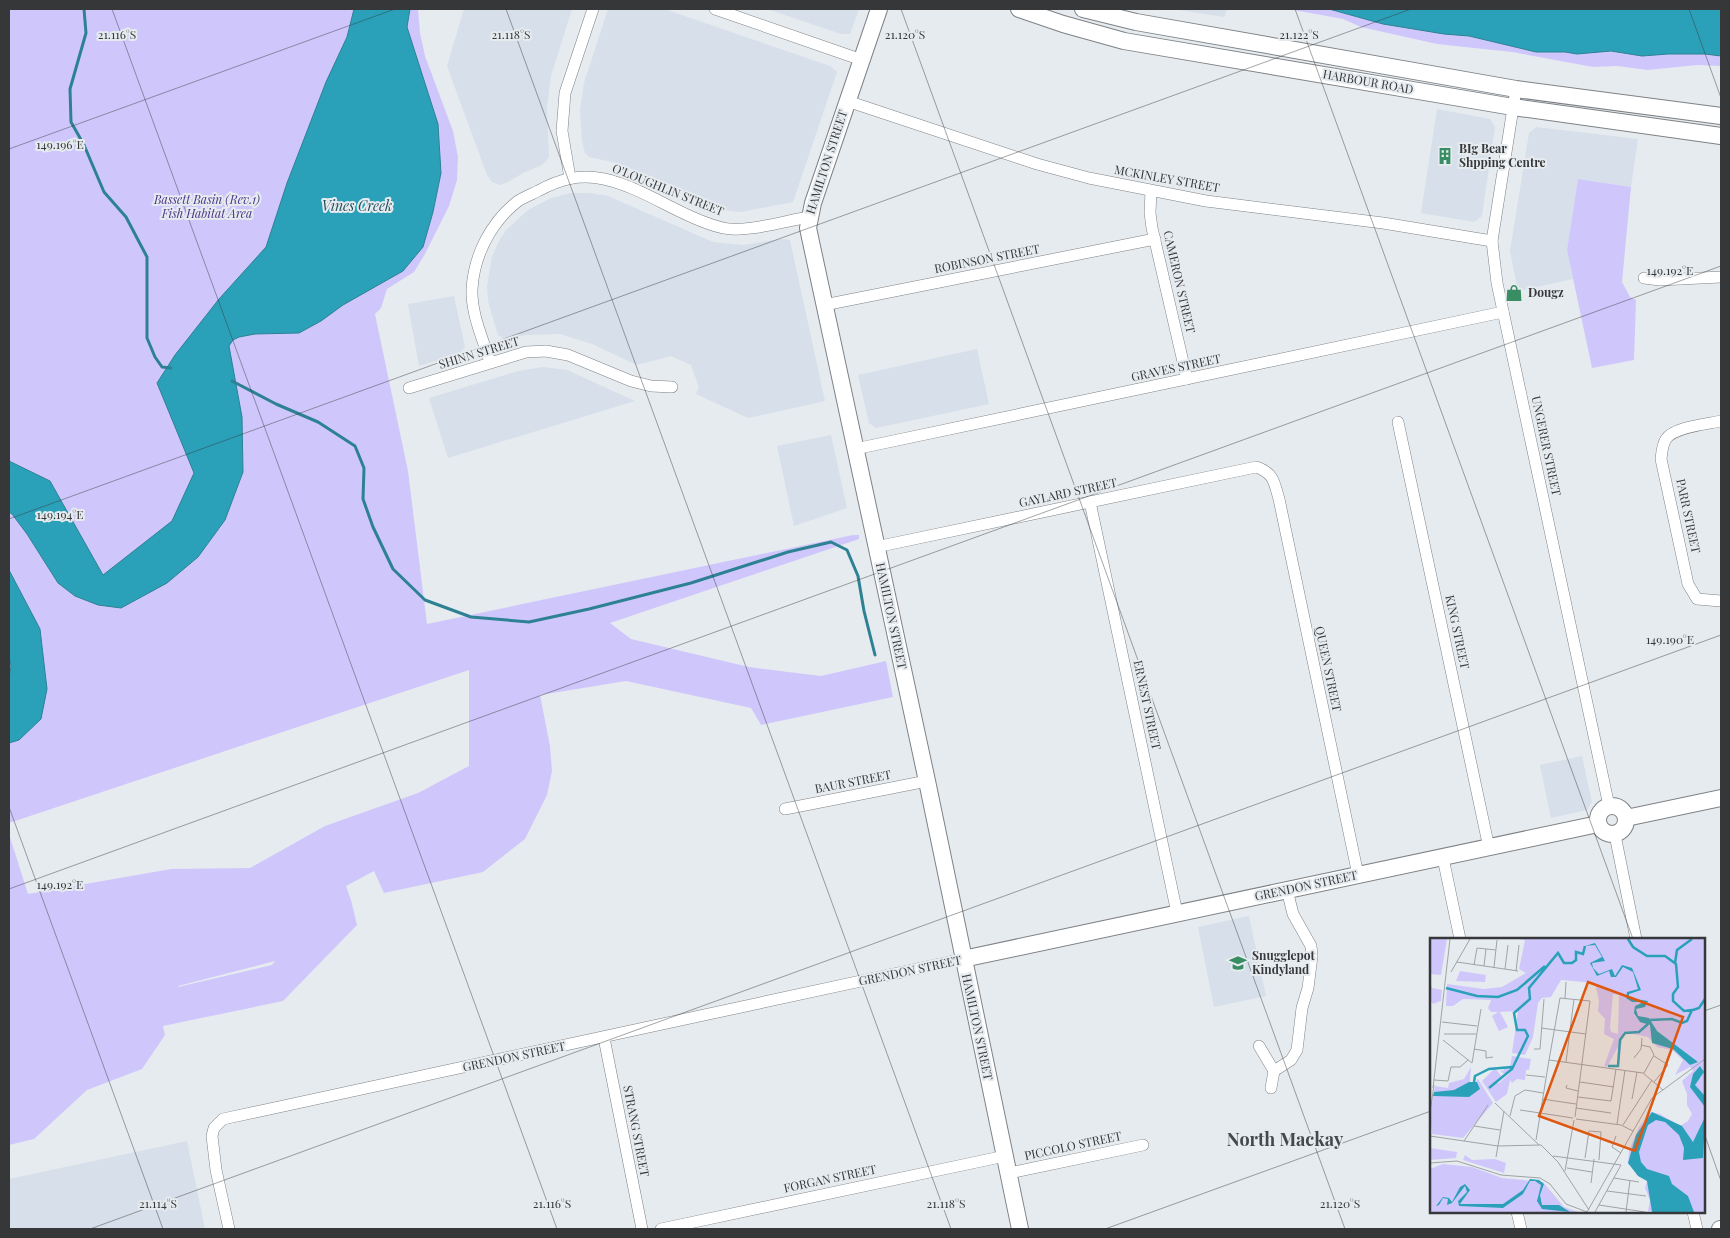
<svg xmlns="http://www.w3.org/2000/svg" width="1730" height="1238" viewBox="0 0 1730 1238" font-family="'Playfair Display',serif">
  <rect width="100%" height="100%" fill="#e6ebef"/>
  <g fill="#d6dfea">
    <polygon points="464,9 572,9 551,76 547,108 549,157 545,162 540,166 523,173 508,182 500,185 492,182 487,175 447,66"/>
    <polygon points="608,9 664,9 830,66 837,72 793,202 741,212 722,210 637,171 617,163 589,157 585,153 582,141 580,110 584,83"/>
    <polygon points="767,9 859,9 850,34 841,34"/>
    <polygon points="1173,9 1227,9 1224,17"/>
    <polygon points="1437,109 1490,119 1495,127 1482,216 1474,222 1421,213"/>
    <polygon points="1536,127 1638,139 1631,187 1578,179 1567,250 1573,279 1518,291 1510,251 1529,133"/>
    <polygon points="571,193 590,193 608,196 713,242 743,245 781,239 790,240 825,401 748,418 696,394 699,387 691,365 671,356 637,365 592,344 560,334 526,335 504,339 498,335 488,301 487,286 492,257 498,243 506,230 528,210 551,198"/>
    <polygon points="454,296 465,347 462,351 458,354 419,366 408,304"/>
    <polygon points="977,349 989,404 876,428 869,423 858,375"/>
    <polygon points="543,367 567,370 635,401 448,458 429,398 518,371"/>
    <polygon points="831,435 847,508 794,526 777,446"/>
    <polygon points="1582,756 1592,802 1587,810 1551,818 1540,765"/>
    <polygon points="1249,916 1266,996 1214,1007 1198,927"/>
    <polygon points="187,1141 205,1229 9,1229 9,1179"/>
  </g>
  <g fill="#cfc7fc" fill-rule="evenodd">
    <path d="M9,9h409l2,24 5,23 28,75 5,26 -1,23 -8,26 -24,48 -11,18 -27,17 -6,19 -6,6 33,157 19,153 426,-89h6v4l-249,84 21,16 118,28 72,9 65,-15 7,36 -132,28 -10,-17 -125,-27 -86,14 10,51 2,25 -5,24 -22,44 -42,33 -99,21 -10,-22 -28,15 5,14 6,25 -74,76 -120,25 2,9 -23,34 -55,21 -53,49 -25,6v-311l19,60 143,-25 79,-1 75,-42 93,-33 51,-27v-96l-460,153zM275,961l-3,4 -94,22v-1z"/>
    <polygon points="1288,9 1721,9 1721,66 1697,65 1648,70 1617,66 1593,67 1512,52 1437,44 1361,27 1343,19"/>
    <polygon points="1578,179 1631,187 1622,282 1630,297 1636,300 1634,360 1592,368 1567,250"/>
  </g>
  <g fill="#2ba1b9" stroke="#2e8193">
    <polygon points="354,9 410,9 407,27 438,124 441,173 433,212 423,247 403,271 343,305 321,321 299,333 255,334 239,337 233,340 229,346 242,417 243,472 225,520 198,557 167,583 121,608 98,605 75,596 58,583 27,534 12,514 9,512 9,461 50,481 103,575 172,521 194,473 157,383 175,355 219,299 266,247 287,183 326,82 347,37"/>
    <polygon points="1329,9 1721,9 1721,56 1705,54 1668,54 1642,56 1611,51 1577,54 1565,52 1536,52 1469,36 1444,34 1383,24"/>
    <polygon points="9,570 40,629 47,689 41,719 19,740 9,743 9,678 11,666 9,657"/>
  </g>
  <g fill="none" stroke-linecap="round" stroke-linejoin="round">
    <g stroke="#2e8193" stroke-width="3">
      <polyline points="84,9 86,33 70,89 71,122 84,145 104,192 126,217 147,257 147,338 155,357 162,367 171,368"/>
      <polyline points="232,381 276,404 318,422 355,446 364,468 363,499 373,527 393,569 425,600 471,617 529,622 589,609 691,583 788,552 831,542 847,550 858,576 864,611 875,655"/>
    </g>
    <g stroke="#7e8286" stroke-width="12">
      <g id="street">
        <polyline points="715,9 862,60"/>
        <polyline points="1516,89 1492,241 1497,283 1609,806"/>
        <polyline points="847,101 1037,164 1089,178 1206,201 1383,223 1492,241"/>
        <polyline points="570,178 562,131 565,93 593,9"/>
        <polyline points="1151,191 1150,213 1152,228 1187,379"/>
        <polyline points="1644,278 1660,280 1721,277"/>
        <polyline points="824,305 1155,239"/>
        <path d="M490,362c-7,-23 -19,-48 -18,-73 2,-34 19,-67 46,-88 6,-4 14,-7 20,-10 22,-12 41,-17 66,-12 41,9 78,39 119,49 23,5 61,-7 86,-11"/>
        <polyline points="409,388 526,352 546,351 568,355 631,381 651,386 672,387"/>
        <path d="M1721,421c-14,3 -47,6 -55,18 -4,6 -4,13 -5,20l27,125 9,15 24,2"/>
        <polyline points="1398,422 1489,848"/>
        <polyline points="855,449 1503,312"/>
        <polyline points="1090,502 1177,913"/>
        <path d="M876,547l380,-80c18,6 18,15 23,32l79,376"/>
        <polyline points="785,809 927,781"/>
        <polyline points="1615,835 1636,939"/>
        <polyline points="1443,858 1460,939"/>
        <polyline points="604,1038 642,1229"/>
        <polyline points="1259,1046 1274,1071 1291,1060 1297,1050 1302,1008 1308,988 1312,956 1311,946 1293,914 1287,890"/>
        <polyline points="1271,1088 1274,1071"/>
        <polyline points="1009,1173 1143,1145"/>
        <polyline points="1517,1212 1521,1229"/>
        <polyline points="1693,1212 1697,1229"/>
        <polyline points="229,1229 216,1170 212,1136 214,1128 223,1119 963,959"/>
        <polyline points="661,1229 1005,1156"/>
      </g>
    </g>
    <g stroke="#7e8286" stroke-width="18">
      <g id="secondary">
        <polyline points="879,9 813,203 808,228 927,781 1020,1229"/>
        <polyline points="1019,9 1063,24 1124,41 1513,107 1721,136"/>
        <polyline points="1083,9 1136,22 1516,89 1721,116"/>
        <circle cx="1612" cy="820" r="14"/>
        <polyline points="1626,818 1721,798"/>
        <polyline points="963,959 1598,824"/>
        <polyline points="1720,1229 1721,1229"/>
      </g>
    </g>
    <use href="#street" stroke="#fff" stroke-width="11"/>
    <use href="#secondary" stroke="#fff" stroke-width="16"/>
  </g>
  <path fill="none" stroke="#363739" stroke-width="1" stroke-opacity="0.45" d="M112,9l445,1220M506,9l445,1220M901,9l444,1220M1295,9l338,930M1689,9l32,89M9,149l386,-140M9,519l1402,-510M9,807l154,422M9,889l1712,-623M1704,1011l17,-6M1704,1133l17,48M90,1229l1631,-594M1105,1229l326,-118"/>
  <defs>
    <g id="building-bare" transform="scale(1.35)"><path d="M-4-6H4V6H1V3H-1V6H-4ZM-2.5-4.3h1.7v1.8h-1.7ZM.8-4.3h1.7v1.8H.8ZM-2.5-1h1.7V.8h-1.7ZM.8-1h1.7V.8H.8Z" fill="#388e62" stroke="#e6ebef" stroke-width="2.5" paint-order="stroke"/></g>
    <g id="shop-bare" transform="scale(1.35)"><path d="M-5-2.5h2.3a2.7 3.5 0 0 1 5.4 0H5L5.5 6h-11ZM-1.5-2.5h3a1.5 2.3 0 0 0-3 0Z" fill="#388e62" stroke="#e6ebef" stroke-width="2.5" paint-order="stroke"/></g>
    <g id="school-bare" transform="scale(1.35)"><path d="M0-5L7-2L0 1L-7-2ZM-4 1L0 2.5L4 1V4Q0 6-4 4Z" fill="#388e62" stroke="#e6ebef" stroke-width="2.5" paint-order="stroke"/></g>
  </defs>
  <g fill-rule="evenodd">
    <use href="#building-bare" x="1445" y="156"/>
    <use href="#shop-bare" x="1514" y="293"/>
    <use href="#school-bare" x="1238" y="963"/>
  </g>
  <g text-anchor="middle" stroke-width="4" stroke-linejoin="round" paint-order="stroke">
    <g font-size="12" fill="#363739" stroke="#e6ebef">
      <text transform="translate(1368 82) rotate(10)" y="4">HARBOUR ROAD</text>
      <text transform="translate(827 162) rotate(-72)" y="4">HAMILTON STREET</text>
      <text transform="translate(1167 179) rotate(10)" y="4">MCKINLEY STREET</text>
      <text transform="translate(668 190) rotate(22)" y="4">O'LOUGHLIN STREET</text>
      <text transform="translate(987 259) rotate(-11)" y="4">ROBINSON STREET</text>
      <text transform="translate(1179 282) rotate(77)" y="4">CAMERON STREET</text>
      <text transform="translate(479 353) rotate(-17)" y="4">SHINN STREET</text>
      <text transform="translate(1176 368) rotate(-12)" y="4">GRAVES STREET</text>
      <text transform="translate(1546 446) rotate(78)" y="4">UNGERER STREET</text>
      <text transform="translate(1068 493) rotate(-12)" y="4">GAYLARD STREET</text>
      <text transform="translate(1688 516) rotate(78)" y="4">PARR STREET</text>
      <text transform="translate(891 616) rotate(78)" y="4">HAMILTON STREET</text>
      <text transform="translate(1457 632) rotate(78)" y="4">KING STREET</text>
      <text transform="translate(1328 669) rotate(78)" y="4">QUEEN STREET</text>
      <text transform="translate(1147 705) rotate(78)" y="4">ERNEST STREET</text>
      <text transform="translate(853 782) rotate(-11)" y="4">BAUR STREET</text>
      <text transform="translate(1306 886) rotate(-12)" y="4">GRENDON STREET</text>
      <text transform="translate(910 971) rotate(-12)" y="4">GRENDON STREET</text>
      <text transform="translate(977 1027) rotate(78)" y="4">HAMILTON STREET</text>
      <text transform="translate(514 1057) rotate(-12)" y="4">GRENDON STREET</text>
      <text transform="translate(636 1131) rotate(79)" y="4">STRANG STREET</text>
      <text transform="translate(1073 1146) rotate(-12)" y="4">PICCOLO STREET</text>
      <text transform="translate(830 1179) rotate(-12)" y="4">FORGAN STREET</text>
    </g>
    <g font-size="12" font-weight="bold" fill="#363739" stroke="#e6ebef" text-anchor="start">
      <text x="1459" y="153">BIg Bear<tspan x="1459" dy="14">Shpping Centre</tspan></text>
      <text x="1528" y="297">Dougz</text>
      <text x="1252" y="960">Snugglepot<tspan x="1252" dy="14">Kindyland</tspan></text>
    </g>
    <g font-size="12" font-style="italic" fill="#4a3488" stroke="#e6ebef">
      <text x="207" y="204">Bassett Basin (Rev.1)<tspan x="207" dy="14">Fish Habitat Area</tspan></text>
    </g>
    <g font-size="14" font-style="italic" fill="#1f4f5a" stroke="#e6ebef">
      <text x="357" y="211">Vines Creek</text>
    </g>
    <g font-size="18" font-weight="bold" fill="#45484c" stroke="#e6ebef">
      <text x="1285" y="1146">North Mackay</text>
    </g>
  </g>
  <g transform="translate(1430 938)">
    <rect width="275" height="275" fill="#e6ebef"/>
    <path d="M0,1h17l-6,36 -11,-1zM87,1h188v273l-57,-1 2,-11 -5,-12 3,-10 -20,-14 1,-13 10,-24 12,-15 9,2 20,12 8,-5 4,-7 -5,-9v-11l-5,-13 11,-10 -3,-4 -15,8 8,-15 -11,-10 -15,-3 -9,-10 -25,-5 -5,36v-21l-11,20 -3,-1 10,-27 -10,-5 1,-15 -7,-8 1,-10 -4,-18 -34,-3 -10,17 -9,1 -4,5 -5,34 -8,18 -13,-2 6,-42 -18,1 8,15 -9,4 -7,-15 6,-4h-7l-3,-4 3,-8 -28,-1 -10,7h-7l1,-22 37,5 18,-2 24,-14 -7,-4 6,-29zM183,56l6,1 -1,39 -7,-2 -1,-5zM30,33l26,4 -1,7 -29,-1zM0,43l2,7 10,2 -1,11 -8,3 -3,-4zM82,118l19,3 -2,11h-3l-1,10 -8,-1 -5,4 -2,-3 -3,14 -11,8 -14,-21 13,-13 7,9 -8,6h5l10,-9 1,-3 -6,3 -4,-3 4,-1 -1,-3h7zM41,129l-2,24 9,-12 15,24 -30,35 -31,-4 -2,-20 5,-28 13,2 1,-5 15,-4zM0,210l27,4 -1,6 -26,2zM35,217l7,5 23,-1 11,4 -2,10 -41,-13zM13,226l29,3 30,11 41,4 21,25 14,5h-148v-43z" fill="#cfc7fc" fill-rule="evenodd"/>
    <path d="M165,5l10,18 -13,2 1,5 6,6 13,-5 3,7 7,-11 10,3 9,22 -12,4v4l19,3 -3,6 -9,2 2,7 11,2 8,13 41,31 -8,3 -17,-16 -21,-6 -2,-18 -10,-3 -6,-9 1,-7 9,-4h-12l-6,-4 1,-6 11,-3 -5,-17 -10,-5 -7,10h-5l-2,-6 -12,5 -7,-13 12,-6 -7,-12 -10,1zM270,128l4,6 -9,13 10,11v11l-15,-20 3,-13zM39,144h8l3,7 -11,8 -36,-1 1,-4 20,-2zM222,174l30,14 11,16 12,-25 -2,41 -20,2 1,-12 -5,-13 -14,-13 -9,-2 -8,5 -9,27 2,10 6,7 22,7 3,8 16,12 6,16h-42l-5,-31 -9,-5 -10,-13 8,-28zM100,241l9,1 5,4 -4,11 2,10h17l11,7 -28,-3 -5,-8 4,-16 -6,-4h-5l-7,13 -20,14 -44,-2 -1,-5 9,-9 -2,-6 -13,17 -5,2 1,-6 -5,-1 -4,7 -3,1 -6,-2 6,2 7,-9 6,1 3,4 8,-15 5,-3 5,6 -10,14h43l20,-14z" fill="#2ba1b9"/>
    <path fill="none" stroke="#2ba1b9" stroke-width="2.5" d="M198,1l5,8 14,9h18l11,8 2,23 -5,7v7l11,10 8,-1 -5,11 -5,2 -10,-4 -22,1M245,25l2,-13 15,-11M16,50l31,8 21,1 19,-7 28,-24M263,72l6,-2 6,-9M178,128h10l2,-26 5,-7 14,-1 9,-8M44,144l1,-6 14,-7 23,-2M59,150l23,-19 16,-33 -3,-6h-8l-3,-17 16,-14 -1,-11 29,-35 6,10h8l4,-3v-8l7,2 2,-8"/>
    <path fill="none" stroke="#a0a3a6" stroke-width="1" d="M27,24l61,9M44,27l3,-17 19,2M54,28l2,-17M64,29l3,-27M75,31l3,-24M86,33l3,-26M21,34l19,-33M135,60l1,-16M12,84l35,4M111,90l45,6M14,96h32M13,102l29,23 9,-54M211,107l9,2 4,8 -10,18M44,111l12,2v7l7,-1M104,111h6l4,-50M224,118l14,9 -14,17M204,120l7,-9 1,-11M119,122l11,-62 30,3 -15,116M136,124l8,-63M96,137l19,2M4,142l14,1 3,-14h9l8,-7M150,144l34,5M137,147l-1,3 12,3M3,150l17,-149M148,159l33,4 5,-32M112,161l34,5M202,161l5,-27M65,165l44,42M146,170l35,5M90,172l20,3M0,175l4,-28M110,175l33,5M80,178l5,-20 10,-6 18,3M146,181l45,6 12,6M187,186l8,-54M193,187l29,-45M44,188l26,4M0,198l68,10 43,-1 17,17 31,48M186,198l-4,11 9,6M106,202l13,-80 94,13 20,17M34,203l24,-36M123,218l68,9 -26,47M66,219l8,-46M155,220l4,-27 12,1 -2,28M0,225l27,-2 44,14 39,3 10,6 16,20 21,8M137,230l25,4M135,233l9,-51M184,240l25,4M161,245l3,-24M177,253l39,5M169,267l46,7M157,274l65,-114 53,-39M196,274l4,-32"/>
    <path fill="#df570e" fill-opacity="0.15" stroke="#df570e" stroke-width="2.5" d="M158,44l95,35 -48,134 -96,-35z"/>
    <rect width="275" height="275" fill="none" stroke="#363739" stroke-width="2.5"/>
  </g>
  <g font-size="12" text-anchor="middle" fill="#363739" stroke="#e6ebef" stroke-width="4" stroke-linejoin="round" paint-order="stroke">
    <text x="905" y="39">21.120°S</text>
    <text x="1299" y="39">21.122°S</text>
    <text x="117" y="39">21.116°S</text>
    <text x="511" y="39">21.118°S</text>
    <text x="60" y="149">149.196°E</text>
    <text x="1670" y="275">149.192°E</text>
    <text x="60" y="519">149.194°E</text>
    <text x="1670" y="644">149.190°E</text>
    <text x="60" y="889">149.192°E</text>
    <text x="158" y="1208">21.114°S</text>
    <text x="552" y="1208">21.116°S</text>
    <text x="946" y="1208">21.118°S</text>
    <text x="1340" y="1208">21.120°S</text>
  </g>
  <rect width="1730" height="1238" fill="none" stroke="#363739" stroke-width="20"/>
</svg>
